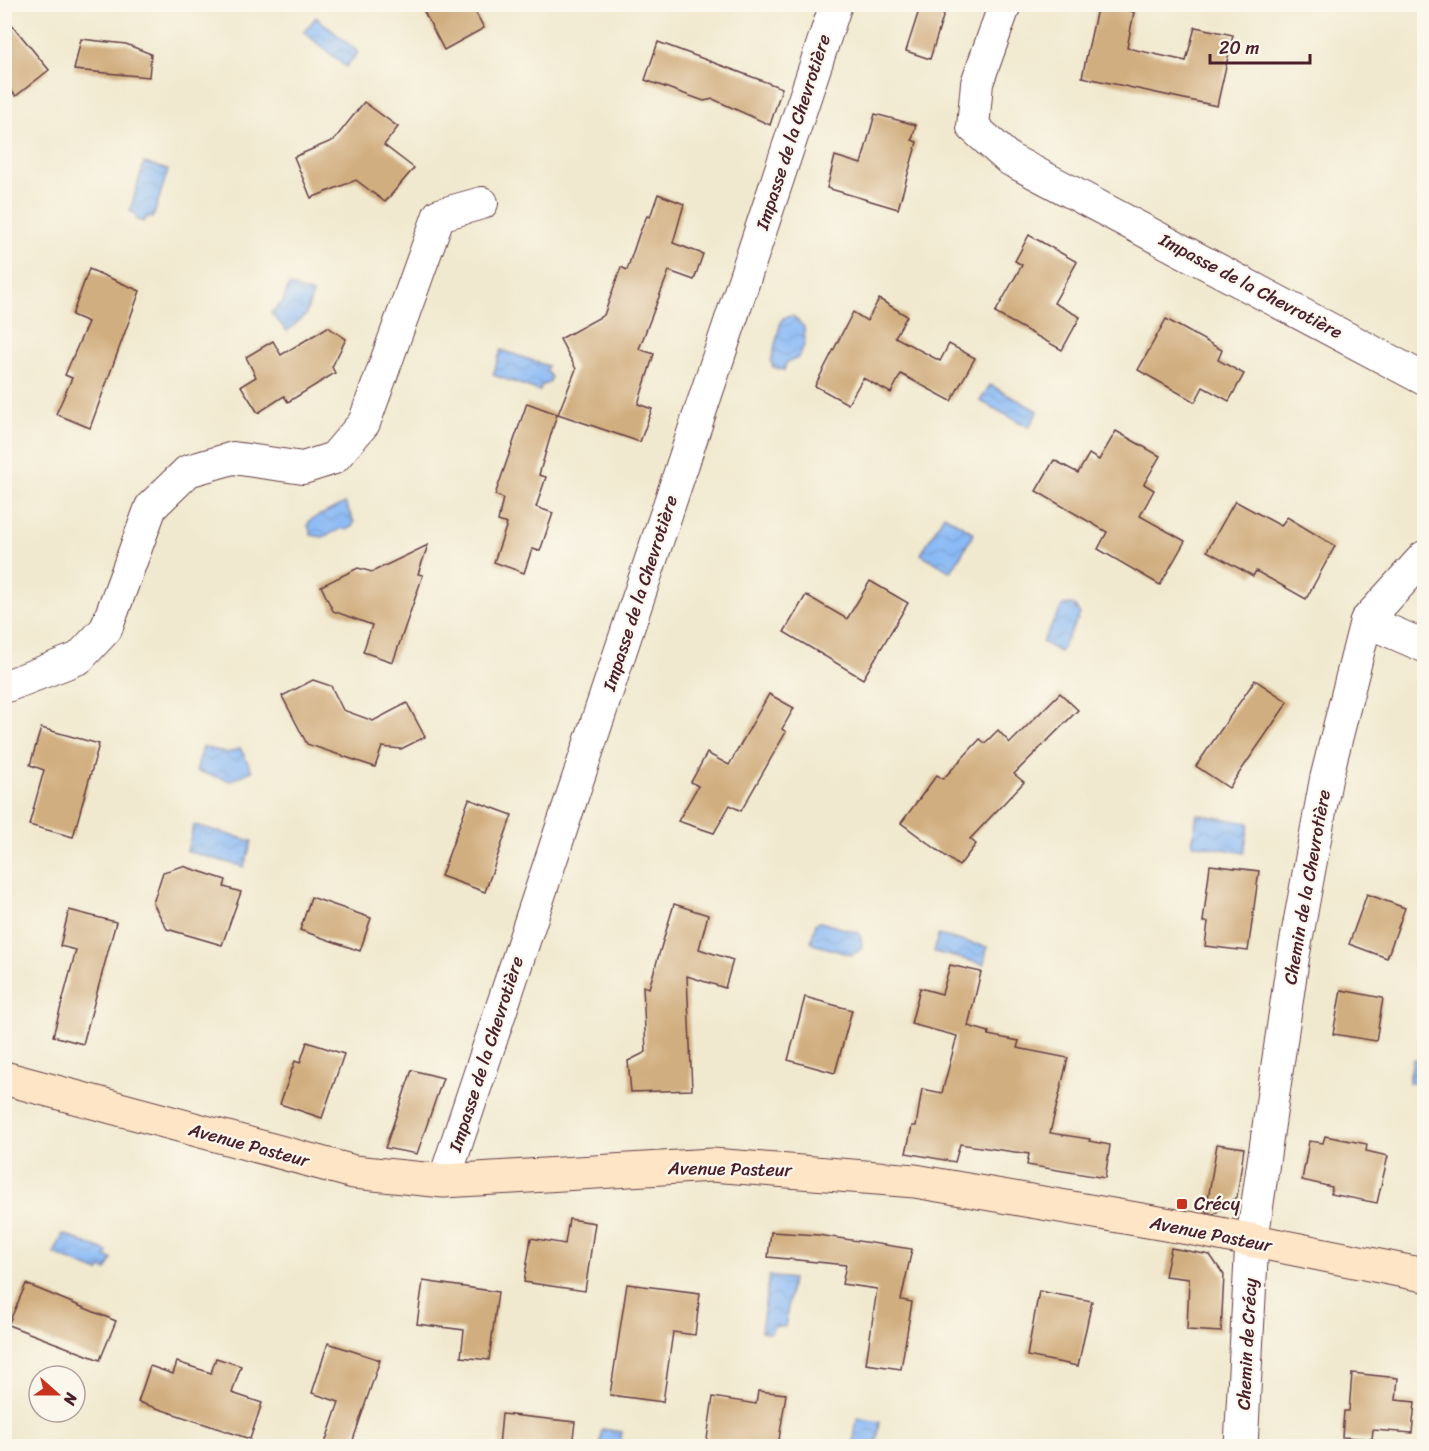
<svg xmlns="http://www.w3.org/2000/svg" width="1429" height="1451" viewBox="0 0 1429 1451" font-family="Sriracha,sans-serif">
  <defs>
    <pattern id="water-waves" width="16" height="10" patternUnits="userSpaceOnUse" patternTransform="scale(1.5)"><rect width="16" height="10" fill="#8abaf5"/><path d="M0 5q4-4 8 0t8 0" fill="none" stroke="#799fd2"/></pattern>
  </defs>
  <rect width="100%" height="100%" fill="#fbf7ec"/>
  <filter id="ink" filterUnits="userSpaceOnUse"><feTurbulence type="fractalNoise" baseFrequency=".0167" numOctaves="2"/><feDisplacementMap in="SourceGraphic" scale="12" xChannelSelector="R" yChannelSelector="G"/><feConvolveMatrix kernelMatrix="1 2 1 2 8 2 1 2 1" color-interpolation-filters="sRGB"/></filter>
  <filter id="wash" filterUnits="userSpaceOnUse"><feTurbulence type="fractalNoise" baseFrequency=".008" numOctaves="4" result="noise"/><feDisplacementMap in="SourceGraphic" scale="24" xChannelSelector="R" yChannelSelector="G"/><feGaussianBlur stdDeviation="1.35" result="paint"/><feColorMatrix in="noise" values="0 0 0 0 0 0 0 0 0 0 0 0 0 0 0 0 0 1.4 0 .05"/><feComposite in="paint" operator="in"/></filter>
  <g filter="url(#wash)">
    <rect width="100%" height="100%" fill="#f1e9cf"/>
    <g fill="url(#water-waves)" stroke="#6a6c90" stroke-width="1.5">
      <polygon points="316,17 358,52 346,67 304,32"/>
      <polygon points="144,163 168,170 153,218 148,217 143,222 137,220 135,213 130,211"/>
      <polygon points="289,285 313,294 305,316 287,331 271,313 283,302"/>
      <polygon points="793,316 804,327 805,343 798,358 786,363 784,370 773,367 771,362 781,321 785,317"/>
      <polygon points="501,350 548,366 546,370 551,377 550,382 541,386 540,391 493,375"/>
      <polygon points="990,385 1038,411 1029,427 980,401"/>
      <polygon points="345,503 354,522 352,527 346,530 343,528 323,537 311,535 308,525 310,520"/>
      <polygon points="944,515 974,533 951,572 921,554"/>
      <polygon points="1071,604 1075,606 1080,614 1060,652 1042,642 1063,605"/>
      <polygon points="203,747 228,753 240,748 252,771 231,781 196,771"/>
      <polygon points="1197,814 1249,823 1244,853 1192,844"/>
      <polygon points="194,825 252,841 244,867 187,851"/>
      <polygon points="820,922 859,933 862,942 861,949 852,955 813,944 811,941 816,923"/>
      <polygon points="938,935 987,947 984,964 934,952"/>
      <polygon points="1413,1059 1424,1062 1424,1085 1409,1082"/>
      <polygon points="63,1234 108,1252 106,1257 112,1259 107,1270 101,1268 99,1272 54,1254"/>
      <polygon points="769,1276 792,1279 785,1327 775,1326 770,1333 761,1332"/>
      <polygon points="857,1418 880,1422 876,1446 853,1446"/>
      <polygon points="602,1429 622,1432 620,1446 600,1446"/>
    </g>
    <g id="blocks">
      <g fill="#d1ae7f">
        <polygon points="420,4 471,4 484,28 444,50"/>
        <polygon points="921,4 947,4 930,59 906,51"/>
        <polygon points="1098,4 1134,12 1127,48 1186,61 1195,27 1233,35 1217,106 1082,77"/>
        <polygon points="4,15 49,70 16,96 4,83"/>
        <polygon points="81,39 126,44 151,54 149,77 74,70"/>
        <polygon points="658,42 782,88 770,125 713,99 704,101 645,80"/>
        <polygon points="364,102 398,127 384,145 414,168 385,202 356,180 311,198 294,157 334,140"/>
        <polygon points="875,114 916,125 912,140 917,142 898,209 827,188 835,156 861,164"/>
        <polygon points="658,194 684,204 673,243 703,254 694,280 669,271 639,349 654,354 638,404 652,409 640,442 558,414 576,369 560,339 604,315 621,267 627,270 639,234 647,216 650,217"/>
        <polygon points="1029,235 1077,262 1054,303 1080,317 1062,350 995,313 1022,265 1015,261"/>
        <polygon points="89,269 140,291 90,428 56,414 72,378 65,375 88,322 72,315"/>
        <polygon points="879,299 907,316 895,337 940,361 949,344 975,358 951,401 901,374 891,393 863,378 848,404 815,386 853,312 867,321"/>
        <polygon points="1166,319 1222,350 1218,360 1244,374 1229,401 1203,387 1195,402 1138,370"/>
        <polygon points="328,327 346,339 332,367 335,373 288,402 284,396 258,413 241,386 256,377 246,357 273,341 281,355"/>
        <polygon points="527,403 557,414 539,475 546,477 536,507 553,513 540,551 532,549 524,573 494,562 507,524 498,521 503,498 495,495"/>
        <polygon points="1116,431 1160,456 1144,484 1154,490 1140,516 1185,541 1160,585 1098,549 1107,532 1036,491 1054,460 1078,473 1089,454 1099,460"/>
        <polygon points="1235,501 1281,526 1287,517 1335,546 1306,599 1256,571 1253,576 1207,551"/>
        <polygon points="428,545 418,574 423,575 393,662 363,652 372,625 333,611 321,586 358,568 372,572"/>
        <polygon points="870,581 908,603 863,679 784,632 806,595 847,619"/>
        <polygon points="313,680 331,686 343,710 373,721 407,703 425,737 401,749 382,747 375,767 307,744 282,696"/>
        <polygon points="1255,680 1288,702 1229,788 1196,766"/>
        <polygon points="1060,693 1078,710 1014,774 1024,782 970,839 976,844 959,866 901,823 937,775 943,779 980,739 985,743 998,730 1010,743"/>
        <polygon points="769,694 794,708 782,729 786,732 741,811 730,805 714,833 678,821 698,786 691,782 707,753 729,765"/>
        <polygon points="41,728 99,744 73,837 29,825 44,770 30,765"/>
        <polygon points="469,799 512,815 485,892 441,876"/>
        <polygon points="1210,865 1259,871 1248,951 1205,946 1208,922 1203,922"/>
        <polygon points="183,866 226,880 224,887 241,892 222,945 167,929 153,903 163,872"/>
        <polygon points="1367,894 1405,908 1387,958 1349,944"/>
        <polygon points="311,897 371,918 360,951 300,930"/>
        <polygon points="674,904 708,915 699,949 733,960 725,988 687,976 692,1090 631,1092 628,1061 646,1052 643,986 649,988"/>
        <polygon points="69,910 116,922 83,1044 53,1036 76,950 60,946"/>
        <polygon points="950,965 981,972 968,1026 989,1032 988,1035 1019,1041 1017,1048 1068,1058 1050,1133 1090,1139 1089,1141 1110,1145 1105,1178 1027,1165 1029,1154 960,1144 955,1162 906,1153 912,1126 916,1126 922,1089 942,1093 957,1036 911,1024 920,988 942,994"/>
        <polygon points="1341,990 1383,998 1376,1041 1333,1034"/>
        <polygon points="805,997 852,1010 835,1073 788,1060"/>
        <polygon points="307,1042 344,1054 322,1118 280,1104 295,1061 300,1063"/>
        <polygon points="412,1070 443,1078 417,1154 385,1148"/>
        <polygon points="1325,1136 1367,1144 1366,1151 1388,1156 1377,1203 1331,1194 1332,1187 1302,1180 1309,1141 1323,1143"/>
        <polygon points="1217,1144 1244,1148 1237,1197 1214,1214 1206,1212"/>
        <polygon points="569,1219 595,1223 585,1291 524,1282 531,1238 565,1244"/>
        <polygon points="771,1232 818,1235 912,1249 901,1300 912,1302 901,1369 866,1364 877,1289 842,1284 846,1265 768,1257"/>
        <polygon points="1171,1248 1210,1255 1224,1275 1221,1332 1187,1330 1189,1279 1165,1276"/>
        <polygon points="423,1281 498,1292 489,1360 461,1357 464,1330 417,1324"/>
        <polygon points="26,1284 116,1321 100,1360 8,1325"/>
        <polygon points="627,1284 700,1293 695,1335 673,1332 663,1402 610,1395"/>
        <polygon points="1039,1291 1092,1301 1078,1366 1027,1356"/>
        <polygon points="328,1343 380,1360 351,1446 324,1446 339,1402 312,1393"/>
        <polygon points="216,1358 241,1366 232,1393 262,1403 250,1439 138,1402 150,1366 173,1374 177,1362 211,1373"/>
        <polygon points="1352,1373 1398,1378 1396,1400 1415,1402 1412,1433 1373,1430 1372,1439 1342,1437 1344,1411 1349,1411"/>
        <polygon points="758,1391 786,1394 778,1446 706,1446 713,1397 756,1404"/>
        <polygon points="502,1414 575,1422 572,1446 499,1446"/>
      </g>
    </g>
  </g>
  <g filter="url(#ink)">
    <use href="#blocks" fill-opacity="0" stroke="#633d44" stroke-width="1.5"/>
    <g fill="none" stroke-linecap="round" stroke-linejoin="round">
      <g stroke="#633d44" stroke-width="34">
        <g id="minor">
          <polyline points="1005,4 977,83 973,127 1009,159 1424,379"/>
          <polyline points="1366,621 1424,646"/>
          <polyline points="4,687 79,658 106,629 151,507 188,471 233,458 303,468 334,458 364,423 439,215 482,203"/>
          <polyline points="444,1181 836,4"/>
          <polyline points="1252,1241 1293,958 1326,779 1366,621 1424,557"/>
        </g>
      </g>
      <g stroke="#633d44" stroke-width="35">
        <polyline id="tertiary" points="1241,1446 1252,1241"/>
      </g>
      <g stroke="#633d44" stroke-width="35">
        <polyline id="secondary" points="4,1078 354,1172 444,1181 712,1165 915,1181 1200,1230 1424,1275"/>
      </g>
      <use href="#minor" stroke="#fff" stroke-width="32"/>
      <use href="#tertiary" stroke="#fff" stroke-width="33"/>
      <use href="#secondary" stroke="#fde5c5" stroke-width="33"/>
    </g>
  </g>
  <rect fill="#c8321e" stroke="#fbf7ec" stroke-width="2" x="1176" y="1198" width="12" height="12" rx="3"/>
  <g text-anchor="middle" stroke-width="4.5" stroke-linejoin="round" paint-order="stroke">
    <g font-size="18" fill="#4a1f2b" stroke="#fbf7ec">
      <text transform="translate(793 132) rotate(-72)" y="6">Impasse de la Chevrotière</text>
      <text transform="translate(1251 286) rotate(28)" y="6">Impasse de la Chevrotière</text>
      <text transform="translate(640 593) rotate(-72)" y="6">Impasse de la Chevrotière</text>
      <text transform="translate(1307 887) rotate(-80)" y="6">Chemin de la Chevrotière</text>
      <text transform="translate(486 1054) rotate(-72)" y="6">Impasse de la Chevrotière</text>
      <text transform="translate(249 1145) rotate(15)" y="6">Avenue Pasteur</text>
      <text transform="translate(730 1169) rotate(1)" y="6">Avenue Pasteur</text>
      <text transform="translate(1211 1234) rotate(11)" y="6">Avenue Pasteur</text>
      <text transform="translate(1247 1344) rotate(-87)" y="6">Chemin de Crécy</text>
    </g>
    <g font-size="18" fill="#4a1f2b" stroke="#fbf7ec" text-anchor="start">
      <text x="1194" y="1210">Crécy</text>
    </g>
  </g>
  <rect width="1429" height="1451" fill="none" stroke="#fbf7ec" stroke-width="24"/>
  <g transform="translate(57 1394) rotate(111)"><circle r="28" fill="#fbf7ec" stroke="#b4a19f" stroke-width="1.5"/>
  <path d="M0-4.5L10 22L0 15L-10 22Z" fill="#c8321e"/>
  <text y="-9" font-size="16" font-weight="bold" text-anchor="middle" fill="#4a1f2b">N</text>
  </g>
  <path d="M1210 54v9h100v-9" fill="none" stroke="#4a1f2b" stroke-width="3"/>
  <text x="1219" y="54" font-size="18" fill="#4a1f2b" stroke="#fbf7ec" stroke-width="4.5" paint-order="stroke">20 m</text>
</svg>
